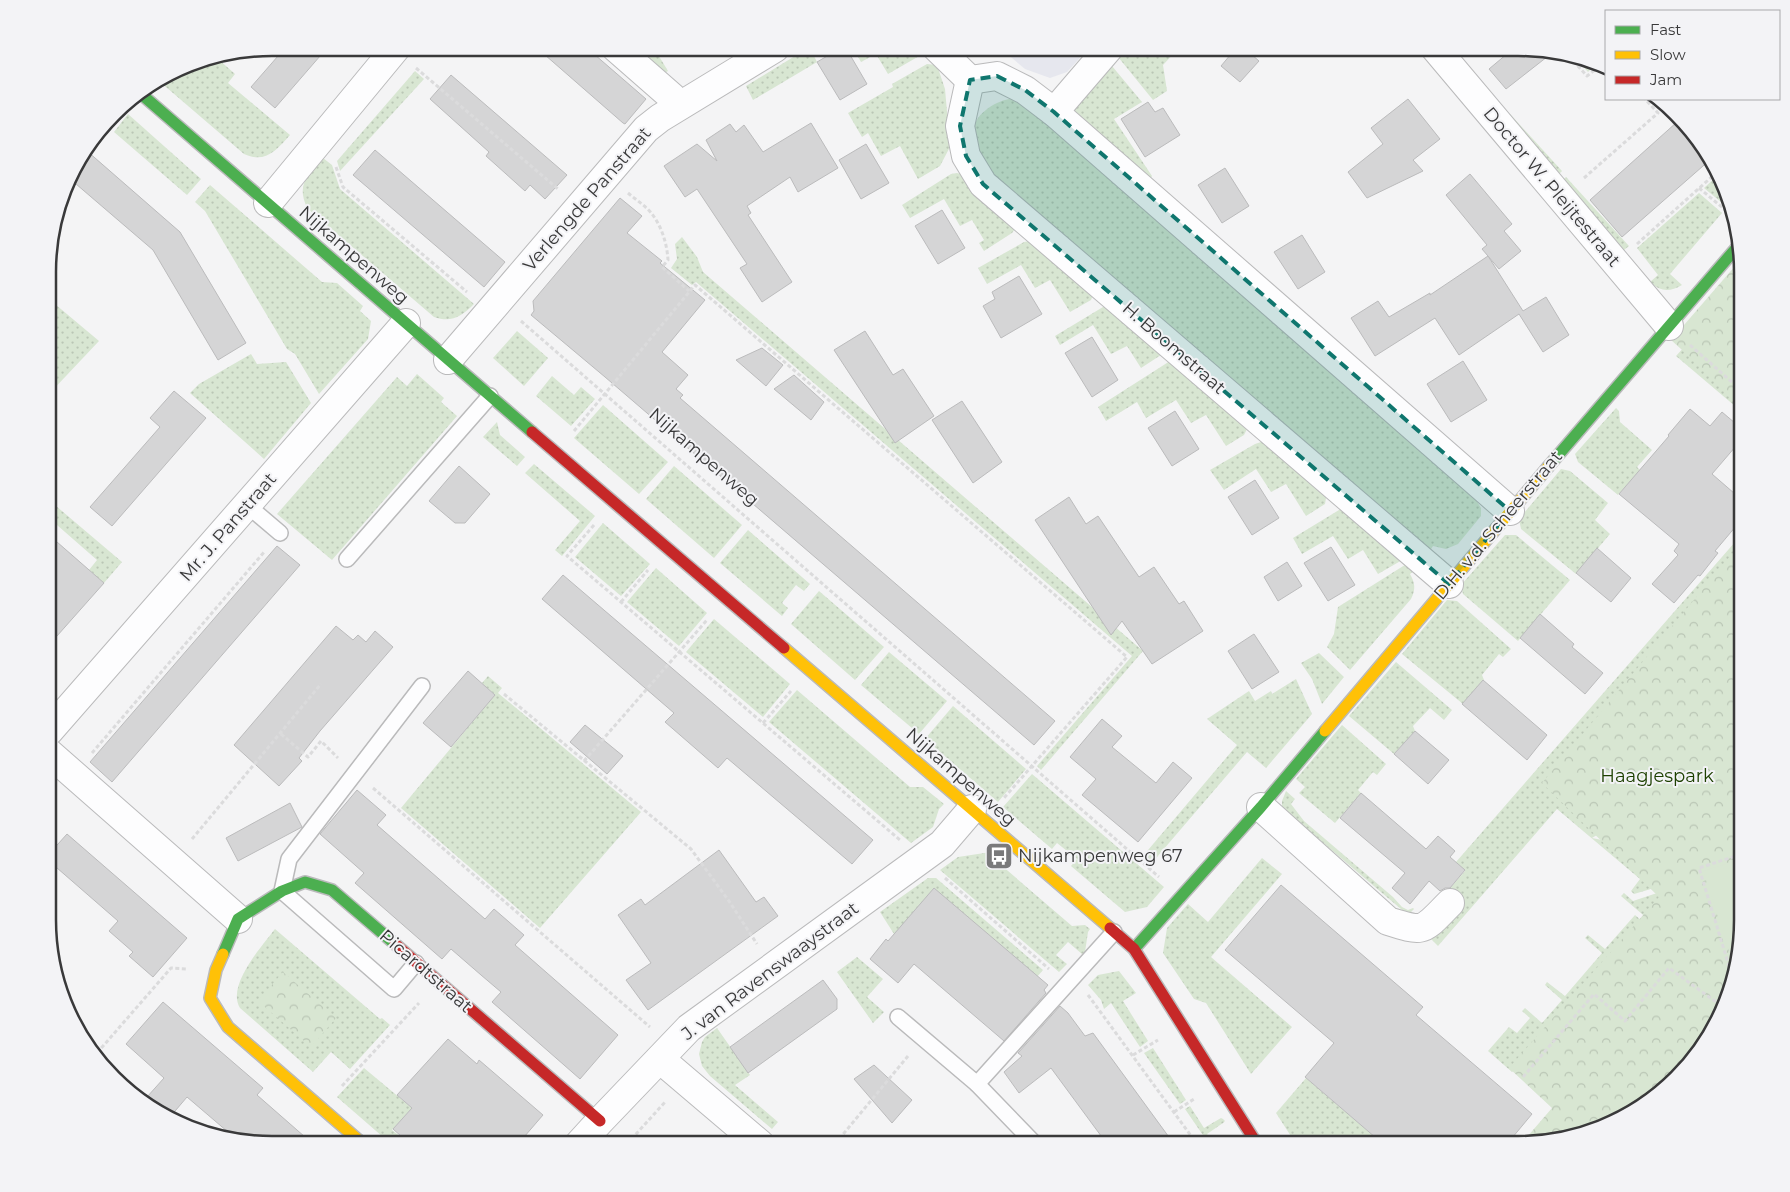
<svg xmlns="http://www.w3.org/2000/svg" width="1790" height="1192" viewBox="0 0 1790 1192" font-family="Montserrat,sans-serif">
  <defs>
    <pattern id="grass-dots" width="8" height="8" patternUnits="userSpaceOnUse" patternTransform="scale(1.25)"><rect width="8" height="8" fill="#d8e6d2"/><path d="M2 2h.1M6 6h.1" fill="none" stroke="#bac6b5" stroke-width="1.8" stroke-linecap="round"/></pattern>
    <pattern id="park-crowns" width="20" height="18" patternUnits="userSpaceOnUse" patternTransform="scale(1.25)"><rect width="20" height="18" fill="#d8e6d2"/><path d="M2 6a3 3 0 1 1 6 0M12 15a3 3 0 1 1 6 0" fill="none" stroke="#bac6b5"/></pattern>
  </defs>
  <rect width="100%" height="100%" fill="#f4f4f5"/>
  <polygon fill="#e6e7ee" points="1000,48 1089,48 1067,72 1050,78 1025,69"/>
  <g fill="url(#grass-dots)">
    <polygon points="626,48 654,48 668,71 663,74"/>
    <polygon points="808,48 823,48 813,54 817,62 753,100 746,86"/>
    <polygon points="853,48 924,48 921,55 888,74 876,54 861,62"/>
    <polygon points="1118,48 1179,48 1163,65 1167,91 1153,100 1114,52"/>
    <polygon points="1575,57 1590,59 1597,63 1588,72"/>
    <path d="M217,58l18,16 -7,9 62,52c-13,15 -25,29 -46,19l-85,-73 27,-17z"/>
    <polygon points="1107,60 1142,102 1114,119 1152,176 1147,185 1074,120 1072,103"/>
    <polygon points="927,64 937,65 945,89 948,123 951,145 940,166 918,179 900,146 881,156 868,133 862,137 848,113 893,87 892,84"/>
    <polygon points="415,71 424,79 340,171 337,161"/>
    <path d="M1009,99l16,2 456,393 -5,6 5,8v8l-23,28 -12,5 -13,-3 -4,6 -445,-385c-6,-8 -7,-12 -9,-22 -1,-4 -2,-8 -2,-12 0,-18 21,-31 36,-34z"/>
    <polygon points="128,114 201,179 187,195 114,132"/>
    <polygon points="1510,114 1562,171 1555,178 1505,118"/>
    <path d="M323,158l9,7 8,24 134,115c-13,13 -23,19 -40,13l-127,-109c-11,-25 1,-32 16,-50z"/>
    <polygon points="957,173 964,175 1018,225 1012,233 984,251 979,243 984,240 972,220 960,226 944,199 910,218 902,205 951,174"/>
    <polygon points="1717,176 1727,207 1704,188"/>
    <polygon points="1566,177 1629,246 1618,255 1559,183"/>
    <polygon points="210,185 322,282 337,283 363,306 360,311 371,321 368,339 319,394 295,354 287,349 205,211 195,202"/>
    <path d="M1699,193l23,20 -52,61 12,11c-12,7 -21,7 -31,-2l-1,-1 8,-7 -21,-27z"/>
    <polygon points="682,237 697,257 703,272 1143,651 1041,770 1037,766 1132,656 696,282 692,285 671,268 677,259 675,244"/>
    <polygon points="1035,240 1093,295 1091,300 1070,312 1050,280 1035,288 1021,265 987,284 978,268 1024,242"/>
    <polygon points="49,299 99,341 49,394"/>
    <polygon points="1112,306 1161,355 1141,368 1127,346 1111,354 1093,325 1060,345 1055,336 1103,307"/>
    <polygon points="517,331 548,358 524,386 493,358"/>
    <polygon points="1685,346 1742,395 1742,412 1676,356"/>
    <polygon points="251,354 257,364 286,362 311,403 264,459 190,393 199,384"/>
    <polygon points="1170,361 1248,427 1244,435 1226,446 1206,415 1191,423 1176,400 1146,418 1137,402 1106,421 1098,407"/>
    <polygon points="417,374 444,398 441,402 457,416 332,560 277,514 397,377 407,386"/>
    <polygon points="552,376 574,395 581,387 595,399 571,426 536,396"/>
    <polygon points="603,405 668,462 639,494 574,438"/>
    <polygon points="1616,408 1619,411 1620,422 1652,450 1637,467 1640,470 1618,495 1578,462 1575,454"/>
    <polygon points="497,422 500,435 525,457 517,466 483,437"/>
    <polygon points="1267,440 1327,492 1325,504 1306,516 1286,484 1271,492 1256,469 1224,490 1210,470 1255,444"/>
    <polygon points="534,464 595,516 562,556 555,550 580,521 525,473"/>
    <polygon points="674,466 742,525 714,558 646,499"/>
    <polygon points="1561,469 1570,471 1608,503 1595,520 1610,534 1576,574 1521,529 1519,519"/>
    <polygon points="49,500 122,562 104,583 89,570 97,560 49,518"/>
    <polygon points="1339,510 1347,510 1404,559 1378,574 1363,550 1348,559 1333,536 1302,554 1293,538"/>
    <polygon points="603,523 650,564 621,596 575,557"/>
    <polygon points="748,530 810,584 804,591 796,585 782,603 788,608 782,616 720,563"/>
    <polygon points="1742,534 1742,835 1630,815 1592,838 1612,842 1661,886 1634,894 1631,891 1640,879 1557,809 1438,946 1430,938 1444,895 1465,871 1456,862"/>
    <polygon points="1505,535 1516,535 1570,580 1518,641 1463,594 1461,585"/>
    <path d="M1408,563l8,6 -6,5c5,9 6,15 1,25l-61,71 -23,-23 7,-13 4,-27z"/>
    <polygon points="656,568 707,613 679,646 627,602"/>
    <polygon points="819,591 884,647 855,680 791,624"/>
    <polygon points="1447,600 1457,601 1511,649 1503,657 1499,654 1482,675 1484,680 1463,704 1402,654"/>
    <polygon points="714,619 790,684 763,717 686,652"/>
    <polygon points="889,652 947,701 919,734 861,685"/>
    <polygon points="1319,653 1344,677 1322,704 1312,679 1301,663"/>
    <polygon points="1396,662 1452,710 1444,720 1430,708 1413,726 1415,731 1394,754 1349,716"/>
    <polygon points="488,676 502,688 498,693 641,812 540,928 401,808 495,695 482,683"/>
    <polygon points="1296,679 1312,714 1266,768 1247,752 1151,864 1143,856 1237,745 1207,719 1249,691 1255,701 1271,691 1272,694"/>
    <polygon points="797,690 910,787 923,787 944,804 939,809 933,827 911,843 769,722"/>
    <polygon points="953,706 1026,769 998,802 925,739"/>
    <polygon points="1342,725 1386,764 1377,775 1373,772 1358,790 1361,793 1335,823 1299,793 1305,787 1296,779"/>
    <polygon points="1032,774 1164,887 1147,907 1125,912 1071,866 1077,859 1057,843 1052,849 1003,807"/>
    <polygon points="1286,791 1295,799 1291,804 1304,821 1393,897 1402,907 1408,910 1413,908 1414,909 1408,915 1282,808 1282,801"/>
    <polygon points="995,848 1000,852 1001,865 1072,926 1085,925 1090,929 1088,932 1085,952 1082,954 1068,942 1056,955 1067,964 1059,972 940,870 958,857 991,852"/>
    <polygon points="1262,858 1282,874 1211,957 1292,1027 1251,1074 1206,1003 1194,999 1163,953 1167,928 1188,904 1208,922"/>
    <polygon points="928,878 936,878 1043,970 1037,977 894,934 880,912"/>
    <polygon points="1666,890 1649,920 1621,896 1624,893 1633,901"/>
    <polygon points="1635,915 1642,921 1512,1072 1488,1051 1509,1027 1517,1033 1530,1018 1522,1011 1525,1008 1542,1023 1562,1000 1545,985 1547,982 1565,996 1602,953 1585,938 1588,935 1605,949"/>
    <path d="M275,929l105,90 2,-1 8,7 -40,44 -19,-17 -18,20 -73,-64c-14,-22 22,-62 35,-79z"/>
    <polygon points="857,957 883,979 867,997 884,1012 873,1023 837,972"/>
    <polygon points="1119,971 1136,993 1123,1001 1148,1041 1140,1047 1111,1003 1104,1009 1101,1000 1088,985 1098,975"/>
    <polygon points="717,1028 750,1075 735,1085 778,1122 772,1129 710,1076 702,1066 699,1054 702,1042 705,1037"/>
    <polygon points="1153,1048 1186,1100 1180,1104 1144,1053"/>
    <polygon points="364,1068 412,1108 392,1130 410,1144 391,1144 337,1097"/>
    <polygon points="1306,1078 1383,1144 1296,1144 1276,1113"/>
    <polygon points="1190,1106 1204,1128 1221,1118 1223,1119 1225,1121 1223,1123 1207,1134 1214,1144 1209,1144 1185,1109"/>
  </g>
  <g fill="url(#park-crowns)">
    <polygon points="1742,258 1742,404 1671,340"/>
    <polygon points="1742,542 1742,934 1731,992 1704,1045 1630,1115 1532,1144 1521,1144 1552,1108 1509,1068 1659,897 1542,783"/>
    <polygon points="283,972 336,1018 311,1047 258,1001"/>
  </g>
  <polygon fill="#d8e6d2" points="1742,859 1742,934 1735,970 1703,871"/>
  <g fill="#d5d5d6" stroke="#bbbbbc">
    <polygon points="285,48 327,48 275,108 251,87"/>
    <polygon points="537,48 587,48 646,99 625,124 623,123"/>
    <polygon points="841,48 846,48 867,84 840,100 817,62"/>
    <polygon points="1236,48 1244,48 1259,61 1240,82 1221,66"/>
    <polygon points="1514,48 1552,53 1506,89 1489,69"/>
    <polygon points="451,75 567,175 545,199 530,185 525,191 486,156 489,152 430,99"/>
    <polygon points="1408,99 1440,139 1413,160 1423,171 1367,198 1348,172 1383,144 1371,128"/>
    <polygon points="1148,102 1155,112 1163,108 1180,135 1145,157 1121,119"/>
    <polygon points="1677,122 1711,159 1622,237 1590,200"/>
    <polygon points="811,123 838,168 798,192 790,177 747,206 751,213 748,215 792,282 762,302 740,268 747,264 697,189 685,197 664,166 697,144 717,161 706,140 730,124 736,132 744,125 763,152"/>
    <polygon points="866,144 889,183 861,199 839,160"/>
    <polygon points="375,150 505,262 484,287 353,175"/>
    <polygon points="87,151 180,232 246,343 218,360 153,250 69,178 71,173"/>
    <polygon points="1225,168 1249,206 1222,223 1198,185"/>
    <polygon points="1470,174 1512,224 1504,231 1521,251 1499,269 1482,249 1487,245 1446,195"/>
    <polygon points="620,198 642,216 627,233 662,261 660,263 705,300 662,352 688,375 676,389 683,395 680,398 1055,721 1034,745 605,377 531,315 534,311 533,301"/>
    <polygon points="942,210 965,248 938,264 915,226"/>
    <polygon points="1302,235 1325,272 1298,289 1274,252"/>
    <polygon points="1488,256 1523,311 1546,297 1569,335 1543,352 1519,314 1459,355 1435,318 1375,356 1351,318 1378,301 1389,317 1430,293 1430,295"/>
    <polygon points="1019,276 1042,314 1001,338 983,306 995,299 992,292"/>
    <polygon points="865,331 893,375 903,369 934,416 895,443 834,350"/>
    <polygon points="1092,337 1118,380 1092,397 1065,353"/>
    <polygon points="762,348 783,365 766,386 736,360"/>
    <polygon points="1463,361 1487,400 1451,422 1427,384"/>
    <polygon points="794,375 824,402 811,420 774,389"/>
    <polygon points="174,391 206,418 112,526 90,507 160,427 150,418"/>
    <polygon points="962,401 1002,462 973,483 932,420"/>
    <polygon points="1690,409 1710,426 1722,412 1742,429 1742,439 1712,474 1742,500 1742,519 1715,551 1718,553 1700,576 1698,575 1674,603 1652,584 1678,555 1674,551 1679,544 1619,494 1669,436 1668,435"/>
    <polygon points="1175,411 1199,449 1172,466 1148,428"/>
    <polygon points="459,466 490,494 465,523 455,523 429,501"/>
    <polygon points="1255,480 1279,518 1252,535 1228,497"/>
    <polygon points="1069,497 1086,524 1098,516 1139,577 1154,567 1179,604 1184,601 1203,631 1152,664 1122,621 1111,635 1035,520"/>
    <polygon points="49,535 104,583 49,645"/>
    <polygon points="277,546 300,565 112,782 90,762"/>
    <polygon points="1331,547 1355,585 1328,601 1304,563"/>
    <polygon points="1597,548 1631,578 1611,602 1576,573"/>
    <polygon points="1287,562 1302,586 1278,601 1264,577"/>
    <polygon points="563,575 873,840 852,864 727,758 718,768 665,722 674,713 542,599"/>
    <polygon points="1540,614 1574,644 1572,647 1603,673 1585,694 1520,638"/>
    <polygon points="336,626 353,640 358,635 366,642 375,631 393,647 320,731 299,758 302,761 279,786 234,745"/>
    <polygon points="1254,634 1279,672 1252,689 1228,651"/>
    <polygon points="468,671 495,695 451,747 423,723"/>
    <polygon points="1483,680 1547,735 1527,760 1462,704"/>
    <polygon points="1102,719 1122,736 1112,747 1156,783 1173,762 1192,778 1138,842 1082,795 1096,779 1070,757"/>
    <polygon points="585,725 623,756 607,774 570,742"/>
    <polygon points="1415,731 1449,760 1428,784 1394,754"/>
    <polygon points="357,790 386,815 377,825 485,919 494,909 524,935 515,945 618,1035 580,1079 492,1002 501,992 481,975 451,949 442,959 355,883 364,873 320,834"/>
    <polygon points="1361,793 1426,849 1438,836 1455,851 1450,857 1465,870 1450,888 1445,888 1440,891 1429,881 1410,904 1392,888 1405,873 1340,818"/>
    <polygon points="290,803 302,827 238,861 226,838"/>
    <polygon points="67,834 187,938 153,977 129,956 133,952 109,931 118,921 49,861 49,854"/>
    <polygon points="719,850 756,902 764,897 778,916 648,1010 626,980 651,963 618,915 641,899 645,905"/>
    <polygon points="1281,885 1423,1007 1416,1015 1532,1114 1507,1144 1383,1144 1305,1077 1334,1043 1225,950"/>
    <polygon points="934,888 1048,985 1044,990 1046,993 1004,1041 914,964 898,983 870,959 886,939 888,941"/>
    <polygon points="823,980 837,999 837,1009 748,1073 730,1047"/>
    <polygon points="163,1002 263,1088 257,1095 313,1144 272,1144 235,1138 187,1097 170,1117 147,1097 164,1078 126,1044"/>
    <polygon points="1060,1006 1068,1013 1085,1036 1093,1033 1174,1144 1107,1144 1051,1068 1019,1093 1004,1072 1022,1056 1018,1053"/>
    <polygon points="448,1039 477,1064 479,1060 543,1115 518,1144 410,1144 393,1129 412,1108 397,1095"/>
    <polygon points="874,1065 912,1100 892,1123 854,1079"/>
  </g>
  <g fill="none" stroke-linecap="round" stroke-linejoin="round">
    <g stroke="#bababb" stroke-width="18">
      <g id="lane">
        <polyline points="247,505 280,533"/>
        <polyline points="347,559 490,396"/>
        <polyline points="416,963 394,989 282,891 289,859 422,686"/>
        <polyline points="898,1017 977,1084 1035,1144"/>
        <polyline points="977,1084 1114,932"/>
      </g>
    </g>
    <g stroke="#bababb" stroke-width="30">
      <g id="street">
        <polyline points="616,48 672,97 679,106"/>
        <polyline points="937,48 970,80"/>
        <polyline points="1435,48 1669,326"/>
        <polyline points="970,80 960,126 966,156 983,184 1449,584"/>
        <polyline points="970,80 997,76 1025,90 1054,112 1510,511"/>
        <polyline points="1054,112 1109,48"/>
        <polyline points="268,203 396,48"/>
        <polyline points="448,360 646,129 660,118 775,48"/>
        <polyline points="49,731 406,323"/>
        <polyline points="49,753 238,919"/>
        <path d="M1261,807l127,114c38,12 34,10 62,-18"/>
        <polyline points="660,1059 760,1144"/>
        <polyline points="579,1144 600,1121 689,1028 942,844 972,809"/>
      </g>
    </g>
    <g stroke="#bababb" stroke-width="14">
      <g id="fast">
        <polyline points="140,93 532,432"/>
        <polyline points="1548,467 1738,246"/>
        <polyline points="1134,949 1261,807 1325,731"/>
        <polyline points="223,954 238,919 282,891 305,882 332,890 395,944"/>
      </g>
    </g>
    <g stroke="#bababb" stroke-width="14">
      <g id="slow">
        <polyline points="784,648 1110,928"/>
        <polyline points="1325,731 1548,467"/>
        <polyline points="223,954 216,970 210,998 228,1027 363,1144"/>
      </g>
    </g>
    <g stroke="#bababb" stroke-width="14">
      <g id="jam">
        <polyline points="532,432 784,648"/>
        <polyline points="1110,928 1134,949 1257,1144"/>
        <polyline points="395,944 600,1121"/>
      </g>
    </g>
    <g stroke="#dbdbdc" stroke-width="3" stroke-dasharray="4 2.5" stroke-linecap="butt">
      <polyline points="1478,54 1485,48"/>
      <polyline points="1569,56 1587,76 1601,65"/>
      <polyline points="416,68 558,189"/>
      <polyline points="336,167 343,187 467,292"/>
      <polyline points="1584,178 1658,113 1645,99"/>
      <polyline points="1699,188 1729,213"/>
      <path d="M628,193c8,7 18,13 24,21 10,13 15,30 16,46l-6,7 27,24"/>
      <polyline points="1637,244 1716,173"/>
      <polyline points="521,321 1159,877"/>
      <polyline points="1690,345 1742,391"/>
      <polyline points="574,431 695,285 1127,657 1004,798"/>
      <polyline points="594,525 567,556 900,840"/>
      <polyline points="621,602 648,570"/>
      <polyline points="504,694 691,849 729,901 757,944"/>
      <polyline points="763,723 791,691"/>
      <polyline points="281,734 308,757 321,741 338,758"/>
      <polyline points="92,753 265,551"/>
      <polyline points="584,761 707,620"/>
      <polyline points="373,788 650,1027"/>
      <polyline points="192,839 321,684"/>
      <polyline points="945,878 1049,969"/>
      <polyline points="1733,979 1699,868 1742,854"/>
      <polyline points="1088,995 1197,1144"/>
      <polyline points="97,1053 171,968 187,969"/>
      <polyline points="1133,1055 1158,1040"/>
      <polyline points="1523,1077 1594,994 1625,1021 1669,968 1723,1007"/>
      <polyline points="342,1086 419,1003"/>
      <polyline points="1174,1112 1194,1099"/>
      <polyline points="627,1144 666,1101"/>
      <polyline points="835,1144 908,1056"/>
    </g>
    <use href="#lane" stroke="#fdfdfe" stroke-width="15"/>
    <use href="#street" stroke="#fdfdfe" stroke-width="28"/>
    <use href="#fast" stroke="#4caf50" stroke-width="11"/>
    <use href="#slow" stroke="#ffc107" stroke-width="11"/>
    <use href="#jam" stroke="#c62828" stroke-width="11"/>
  </g>
  <path fill="#0f766e" fill-opacity="0.2" stroke="#0f766e" stroke-width="4" stroke-dasharray="10 6" stroke-linejoin="round" d="M997,76l28,14 29,22 456,399 -61,73 -466,-400 -17,-28 -6,-30 10,-46z"/>
  <defs>
    <g id="bus-square" transform="scale(1.4375)"><rect x="-9" y="-9" width="18" height="18" rx="4" fill="#7a7a7b" stroke="#f3f3f6"/><path d="M-5-6H5V4H4V6H2V4H-2V6H-4V4H-5ZM-3.5-4V0h7V-4ZM-3.5 1.2v1.5H-2V1.2ZM2 1.2v1.5H3.5V1.2Z" fill="#fff"/></g>
  </defs>
  <g fill-rule="evenodd">
    <use href="#bus-square" x="999" y="856"/>
  </g>
  <g text-anchor="middle" stroke-width="4" stroke-linejoin="round" paint-order="stroke">
    <g font-size="18" fill="#39393a" stroke="#f3f3f6">
      <text transform="translate(1552 187) rotate(50)" y="6">Doctor W. Pleijtestraat</text>
      <text transform="translate(587 199) rotate(-49)" y="6">Verlengde Panstraat</text>
      <text transform="translate(354 255) rotate(41)" y="6">Nijkampenweg</text>
      <text transform="translate(1174 348) rotate(41)" y="6">H. Boomstraat</text>
      <text transform="translate(704 457) rotate(41)" y="6">Nijkampenweg</text>
      <text transform="translate(1498 525) rotate(-50)" y="6">D.H. v.d. Scheerstraat</text>
      <text transform="translate(228 527) rotate(-49)" y="6">Mr. J. Panstraat</text>
      <text transform="translate(961 777) rotate(41)" y="6">Nijkampenweg</text>
      <text transform="translate(426 971) rotate(41)" y="6">Picardtstraat</text>
      <text transform="translate(770 971) rotate(-37)" y="6">J. van Ravenswaaystraat</text>
    </g>
    <g font-size="18" fill="#1d4000" stroke="#f3f3f6">
      <text x="1657" y="782">Haagjespark</text>
    </g>
    <g font-size="18" fill="#39393a" stroke="#f3f3f6" text-anchor="start">
      <text x="1018" y="862">Nijkampenweg 67</text>
    </g>
  </g>
  <path d="M0 0H1790V1192H0ZM272 56H1518A216 216 0 0 1 1734 272V920A216 216 0 0 1 1518 1136H272A216 216 0 0 1 56 920V272A216 216 0 0 1 272 56Z" fill="#f3f3f6" fill-rule="evenodd"/>
  <path fill="none" stroke="#39393a" stroke-width="2.5" d="M272 56H1518A216 216 0 0 1 1734 272V920A216 216 0 0 1 1518 1136H272A216 216 0 0 1 56 920V272A216 216 0 0 1 272 56Z"/>
  <rect x="1605" y="10" width="175" height="90" fill="#f3f3f6" stroke="#a9a9ab"/>
  <rect x="1615" y="26" width="25" height="8" fill="#4caf50" stroke="#a9a9ab"/>
  <text x="1650" y="35" font-size="15" fill="#39393a">Fast</text>
  <rect x="1615" y="51" width="25" height="8" fill="#ffc107" stroke="#a9a9ab"/>
  <text x="1650" y="60" font-size="15" fill="#39393a">Slow</text>
  <rect x="1615" y="76" width="25" height="8" fill="#c62828" stroke="#a9a9ab"/>
  <text x="1650" y="85" font-size="15" fill="#39393a">Jam</text>
</svg>
